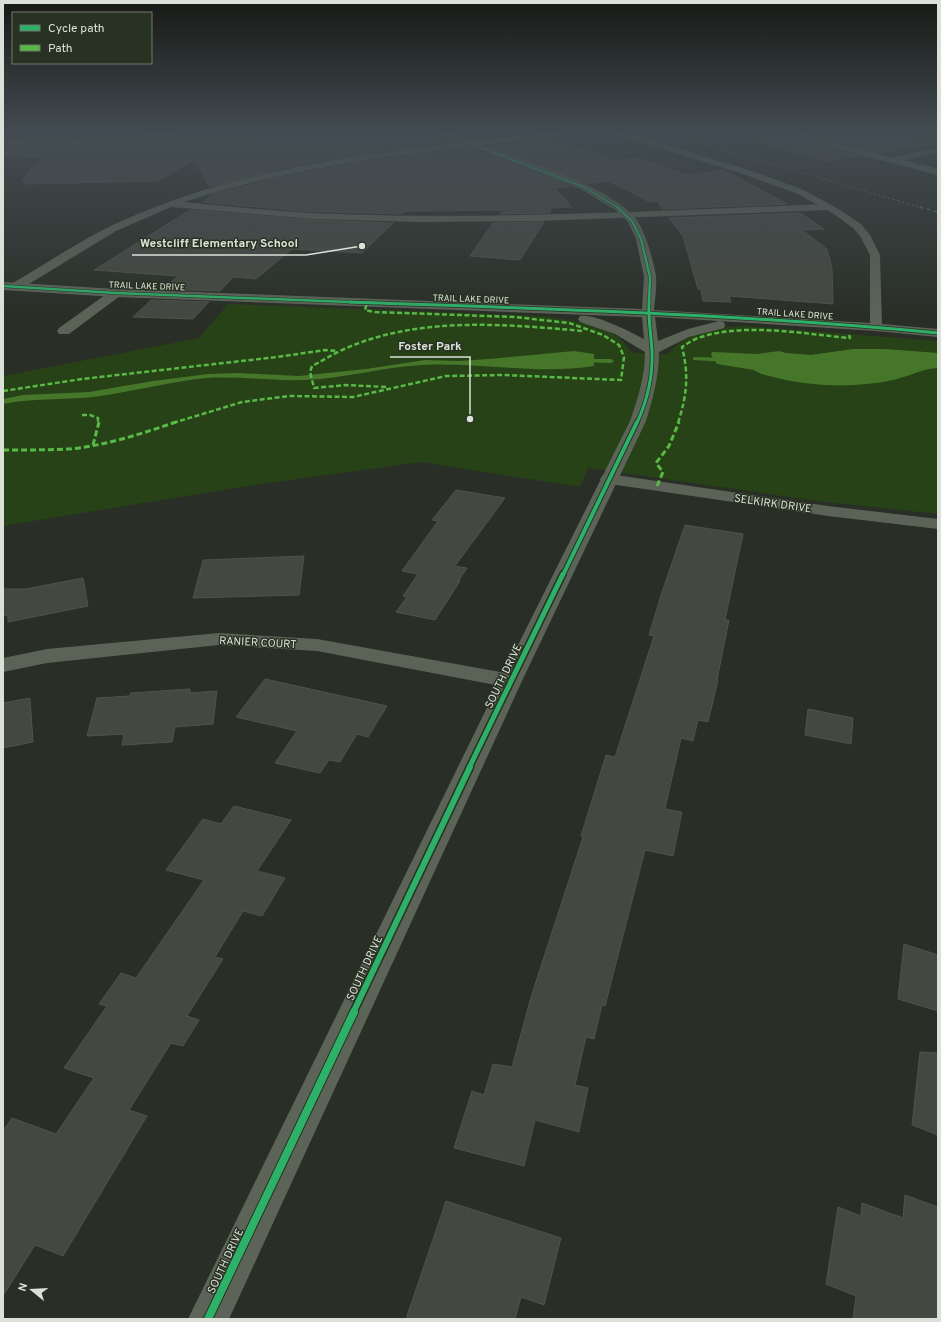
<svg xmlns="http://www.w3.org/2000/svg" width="941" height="1322" viewBox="0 0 941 1322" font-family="Overpass,sans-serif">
  <rect width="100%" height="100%" fill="#292e26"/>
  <path fill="#274216" d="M228,304l315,12c22,3 57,8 75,21 6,4 10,11 15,16l35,1c18,-22 49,-27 77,-28l193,15v173l-121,-13 -229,-33 -8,19 -159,-25 -174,24 -244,40v-150l196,-38z"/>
  <g fill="#467629">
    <path d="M853,349h32l53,4v15c-15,0 -30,9 -45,12 -37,8 -78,7 -116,-2 -8,-2 -16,-3 -23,-8l-37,-6 -6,-9 1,-3 45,2 22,-3 7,2 25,2z"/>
    <path d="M574,351l20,3v12c-57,9 -114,-4 -172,-1 -40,2 -79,14 -119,15 -32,1 -64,-4 -97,-2 -38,4 -75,14 -113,19 -30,3 -60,1 -90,7v-5l20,-4 66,-3 64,-11 55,-7 30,-1 61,3 67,-7 59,-9 34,1 30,-2z"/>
  </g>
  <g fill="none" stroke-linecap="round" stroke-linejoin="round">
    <g fill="#467629" fill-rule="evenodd">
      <polygon points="695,357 727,358 730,360 727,362 693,360 693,358"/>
      <polygon points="581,359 611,359 614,361 611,363 579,362 579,360"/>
    </g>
  </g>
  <g fill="#444841" stroke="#4e534c">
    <polygon points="45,132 144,132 81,138 20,139"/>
    <polygon points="259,132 417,132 407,137 453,141 380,151 293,166 210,187 194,160 157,181 24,184 28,180 22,180 41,158 3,155 3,144 70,146 177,136 177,140"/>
    <polygon points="752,132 788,132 822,146 859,156 826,161 751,139"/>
    <polygon points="807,132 915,132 916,147 880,153"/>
    <polygon points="551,140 562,142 617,161 636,158 688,175 724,170 787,204 663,209 657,201 649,202 632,192 608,181 587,184 542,165 488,146 503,146"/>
    <polygon points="469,147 570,186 555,188 572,207 549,208 551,211 549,213 500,214 503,210 418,211 405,211 400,214 300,211 203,202 214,194 282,177 356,163"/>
    <polygon points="190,210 314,220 393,223 362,253 292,249 256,279 233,277 220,291 163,289 178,276 94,270"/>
    <polygon points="800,213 824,229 802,230 827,249 832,268 833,304 729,296 731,302 703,301 701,290 698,289 683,236 669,218"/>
    <polygon points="544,222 520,260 470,256 493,223"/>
    <polygon points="151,300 209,302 193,319 133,317"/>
    <polygon points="456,490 505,498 455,566 467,568 459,580 460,581 435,620 396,612 407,597 403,596 418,574 402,571 438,521 432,520"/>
    <polygon points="685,525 743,534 725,620 729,620 717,680 718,680 708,722 698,720 693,741 681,738 665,809 682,812 673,856 645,850 605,1006 602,1005 594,1039 586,1037 575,1085 588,1088 579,1132 535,1120 524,1166 454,1148 472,1091 484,1095 493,1064 512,1067 531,997 583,837 581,836 606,755 615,757 654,636 649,635 661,595"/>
    <polygon points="304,556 299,595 193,598 203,560"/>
    <polygon points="83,578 88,606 8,622 8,616 3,615 3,589 26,589"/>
    <polygon points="265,679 387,706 368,737 357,734 340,762 329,760 320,773 275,763 297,731 236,717"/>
    <polygon points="190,689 190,693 217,691 213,724 175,727 172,742 122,745 124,734 87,736 97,698 130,696 131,693"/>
    <polygon points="30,698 33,742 3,748 3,703"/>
    <polygon points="808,709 853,718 851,744 805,735"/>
    <polygon points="234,806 291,820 257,871 285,878 262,916 243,911 215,957 223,959 187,1016 199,1020 183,1046 171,1043 129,1110 147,1116 63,1256 35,1245 3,1296 3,1131 12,1118 56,1134 94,1078 64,1068 107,1006 99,1004 121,973 136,978 204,880 166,870 203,819 221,824"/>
    <polygon points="904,944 938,955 938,1011 898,999"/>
    <polygon points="920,1052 938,1053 938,1135 912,1125"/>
    <polygon points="905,1195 938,1207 938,1319 853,1319 856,1296 826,1284 838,1207 861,1216 862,1203 903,1218"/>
    <polygon points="446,1201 561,1238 544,1305 521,1297 515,1319 406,1319"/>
  </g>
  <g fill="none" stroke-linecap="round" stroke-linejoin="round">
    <g fill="#5b6357" fill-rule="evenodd">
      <path d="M159,132h27l-4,2c-60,7 -119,15 -179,9v-4c53,5 104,-1 156,-7z"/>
      <path d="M468,141l4,2 -1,2c-29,7 -61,8 -91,13 -66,10 -132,23 -196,44 52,5 103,11 155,12 164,6 327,-4 490,-10l5,3 -5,3 -292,11 -117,1 -106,-3 -143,-12 -55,24 -97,59h-8l-2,-3 2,-3c37,-21 73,-47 113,-64 109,-49 227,-64 344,-79z"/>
      <polygon points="938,148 938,152 893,163 889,160 890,158"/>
      <polygon points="116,289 120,290 122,293 120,296 69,334 59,334 57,331 59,328 112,290"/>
      <polygon points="609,474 828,506 938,519 938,529 828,516 603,483 600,479 603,475"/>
      <polygon points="219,633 317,639 511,674 519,676 522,681 519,686 511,688 317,651 219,645 47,663 3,672 3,658 47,649"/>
    </g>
    <g fill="#5c6458" fill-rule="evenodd">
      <path d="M435,132h12l27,10 77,-10h26l-4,2 -91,11c40,15 128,41 154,74 10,14 17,40 20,57 1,11 -1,23 -2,34l216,13v-68l-10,-19 -7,-8 -19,-14 -36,-20 -55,-20 -135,-42h13l128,38 55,20 36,20 21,14 9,11 10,20 2,69 56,5v8l-62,-6 -157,-10 5,1 1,3 -1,3 -35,9 -30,15c0,24 -6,46 -13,69l-124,260 -293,638h-41l312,-638 130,-260c8,-23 15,-45 15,-69l-30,-18 -35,-12 -2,-3 2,-3c14,-3 51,16 64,23l-2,-22 -526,-20 -113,-7v-8l113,7 526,20 2,-32 -8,-38 -8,-17 -12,-12 -35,-21zM655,317l64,4 -31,8 -30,12z"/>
      <polygon points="789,132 801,132 829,141 938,169 938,175 823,145"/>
    </g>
    <polyline stroke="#636960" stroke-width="1" stroke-dasharray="2.5 2.5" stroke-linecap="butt" points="662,132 923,208"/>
    <polyline stroke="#636960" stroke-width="1.5" stroke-dasharray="3.5 3.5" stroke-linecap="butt" points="920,207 938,212"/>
    <g stroke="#58b947" stroke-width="2.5" stroke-dasharray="5 2.5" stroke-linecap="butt">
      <path d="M386,387l-40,-2 -32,3 -4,-16 2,-6c10,-5 19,-11 30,-16 74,-34 162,-26 241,-19"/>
      <polyline points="3,391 82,379 277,357 325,350 337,351"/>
      <polyline points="82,415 90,415 98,418 98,423"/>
      <polyline points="173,423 242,402 289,396 353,397 446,376 503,375 621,380 624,357 619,345 603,335 569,323 515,317 375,312 365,310 367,303"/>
      <path d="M678,423c9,-28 11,-48 4,-76 5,-3 10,-7 16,-9 46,-16 105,-4 152,0l-1,-3"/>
    </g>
    <g stroke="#58b947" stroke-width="3" stroke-dasharray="6 3" stroke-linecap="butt">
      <polyline points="93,445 99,422"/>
      <path d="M3,450c22,0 43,0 65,-1 33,-2 76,-16 108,-27"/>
      <polyline points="657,486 663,472 656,463 669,446 679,422"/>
    </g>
    <g stroke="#283223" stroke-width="3">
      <polyline id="cycleway-far6" points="439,132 584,187 619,208"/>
    </g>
    <g stroke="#283223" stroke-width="3.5">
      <g id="cycleway-far5">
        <polyline points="617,207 632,221 641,239 650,277 649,303"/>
        <polyline points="3,286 116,293 375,303"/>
      </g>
    </g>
    <g stroke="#283223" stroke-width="4.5">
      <g id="cycleway-far4">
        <path d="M349,302c196,7 393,12 589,31"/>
        <path d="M637,423c10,-22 16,-48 15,-72 -1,-17 -4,-33 -3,-49"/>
      </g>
    </g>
    <g stroke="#283223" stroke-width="6">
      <polyline id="cycleway-far3" points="563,575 637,422"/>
    </g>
    <g stroke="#283223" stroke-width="8">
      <polyline id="cycleway-far2" points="469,768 563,574"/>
    </g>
    <g stroke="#283223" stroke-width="9">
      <polyline id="cycleway-far1" points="353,1013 470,767"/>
    </g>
    <g stroke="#283223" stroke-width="10">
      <polyline id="cycleway" points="208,1319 354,1012"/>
    </g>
    <use href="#cycleway-far6" stroke="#2db169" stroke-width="2"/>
    <use href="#cycleway-far5" stroke="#2db169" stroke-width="2.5"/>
    <use href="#cycleway-far4" stroke="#2db169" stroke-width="3"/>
    <use href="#cycleway-far3" stroke="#2db169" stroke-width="4"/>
    <use href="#cycleway-far2" stroke="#2db169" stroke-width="5"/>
    <use href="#cycleway-far1" stroke="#2db169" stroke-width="6"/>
    <use href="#cycleway" stroke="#2db169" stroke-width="8"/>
  </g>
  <linearGradient id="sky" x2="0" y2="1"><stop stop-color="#171915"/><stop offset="0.42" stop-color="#434c52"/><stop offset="1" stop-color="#434c52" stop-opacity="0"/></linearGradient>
  <rect width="941" height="317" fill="url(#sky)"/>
  <g text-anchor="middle" stroke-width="3" stroke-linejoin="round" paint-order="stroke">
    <g font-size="9" fill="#dbe1d8" stroke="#283223">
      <text transform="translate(147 286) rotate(2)" y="3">TRAIL LAKE DRIVE</text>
      <text transform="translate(471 299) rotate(2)" y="3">TRAIL LAKE DRIVE</text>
      <text transform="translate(795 314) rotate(4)" y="3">TRAIL LAKE DRIVE</text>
    </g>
    <g font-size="11" fill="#dbe1d8" stroke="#283223">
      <text transform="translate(773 503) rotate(8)" y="4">SELKIRK DRIVE</text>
      <text transform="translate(258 642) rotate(3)" y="4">RANIER COURT</text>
      <text transform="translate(503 676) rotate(-64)" y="4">SOUTH DRIVE</text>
      <text transform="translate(364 968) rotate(-65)" y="4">SOUTH DRIVE</text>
      <text transform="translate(225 1261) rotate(-65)" y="4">SOUTH DRIVE</text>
    </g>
  </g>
  <path fill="none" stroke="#dbe1d8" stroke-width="1.5" d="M362 246L306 255H132M470 419L470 357H390"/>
  <g fill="#dbe1d8" stroke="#283223" stroke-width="1.5">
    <circle cx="362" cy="246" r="4"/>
    <circle cx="470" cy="419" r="4"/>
  </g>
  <g font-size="12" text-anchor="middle" font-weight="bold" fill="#dbe1d8" stroke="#283223" stroke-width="3" stroke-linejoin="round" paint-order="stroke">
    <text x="219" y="247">Westcliff Elementary School</text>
    <text x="430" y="350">Foster Park</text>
  </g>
  <rect width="941" height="1322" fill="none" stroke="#dbe1d8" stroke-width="8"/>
  <rect x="12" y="12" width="140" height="52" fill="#283223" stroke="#70786b"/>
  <rect x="20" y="25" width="20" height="6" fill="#2db169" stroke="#70786b"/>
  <text x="48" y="32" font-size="12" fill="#dbe1d8">Cycle path</text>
  <rect x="20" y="45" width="20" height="6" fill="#58b947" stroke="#70786b"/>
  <text x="48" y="52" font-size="12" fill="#dbe1d8">Path</text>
  <g transform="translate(32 1290) rotate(288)" stroke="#283223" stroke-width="3" paint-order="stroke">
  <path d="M0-3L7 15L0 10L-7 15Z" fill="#dbe1d8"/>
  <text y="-6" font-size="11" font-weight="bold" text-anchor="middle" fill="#dbe1d8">N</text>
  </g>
</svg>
